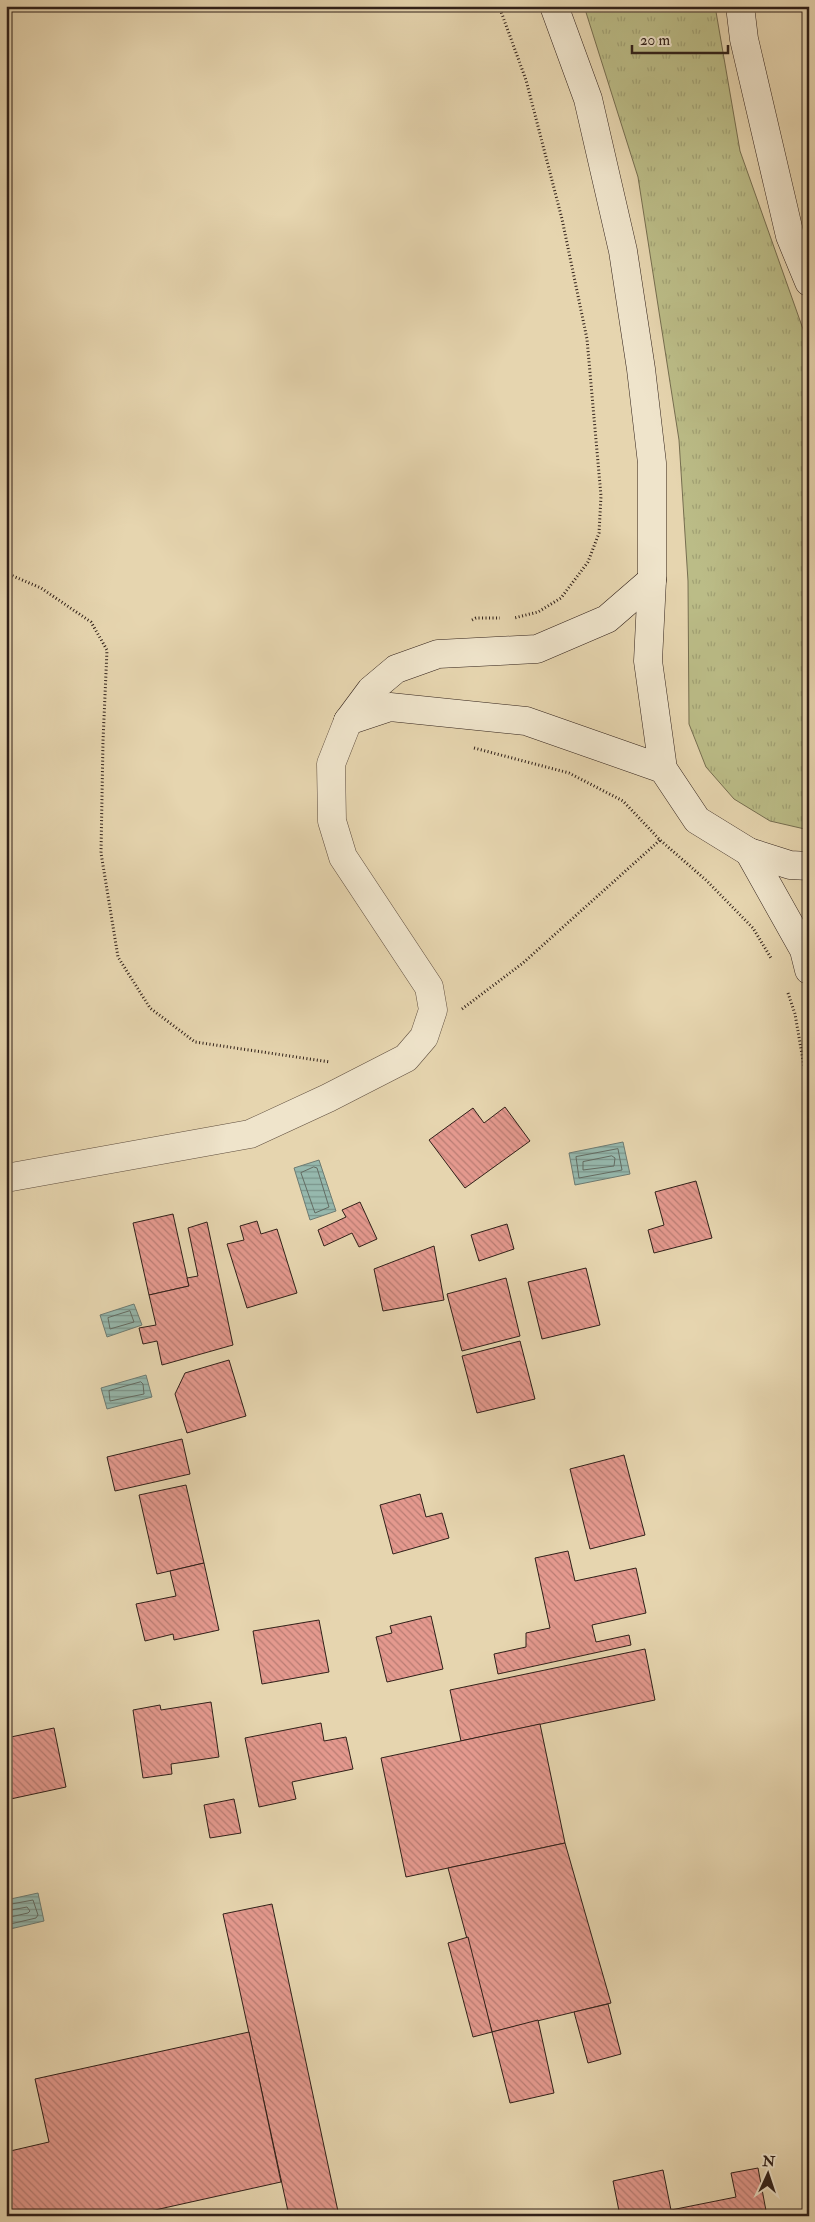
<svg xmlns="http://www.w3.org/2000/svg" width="815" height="2222" viewBox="0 0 815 2222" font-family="'IM FELL Double Pica',serif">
  <defs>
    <pattern id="grass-tufts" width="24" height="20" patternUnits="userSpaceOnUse" patternTransform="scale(1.25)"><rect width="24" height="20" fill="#bbbc87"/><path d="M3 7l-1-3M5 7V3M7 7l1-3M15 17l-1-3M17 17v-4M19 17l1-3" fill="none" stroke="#a1a174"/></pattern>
    <pattern id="water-rules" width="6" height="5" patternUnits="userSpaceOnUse" patternTransform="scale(1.25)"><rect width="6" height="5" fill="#96b8ad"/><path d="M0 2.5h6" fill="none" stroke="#7b958c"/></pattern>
    <pattern id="building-back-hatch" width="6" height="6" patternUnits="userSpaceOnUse" patternTransform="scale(1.25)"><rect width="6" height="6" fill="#e4998e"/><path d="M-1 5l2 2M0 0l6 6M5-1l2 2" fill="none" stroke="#b97c73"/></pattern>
  </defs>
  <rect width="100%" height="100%" fill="#e6d5af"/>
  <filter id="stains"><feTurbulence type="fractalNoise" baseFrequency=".004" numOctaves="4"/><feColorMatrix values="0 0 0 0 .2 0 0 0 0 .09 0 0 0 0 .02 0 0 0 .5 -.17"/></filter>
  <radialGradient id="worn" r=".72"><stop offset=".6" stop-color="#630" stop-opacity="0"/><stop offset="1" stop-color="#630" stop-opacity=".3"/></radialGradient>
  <polygon fill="url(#grass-tufts)" stroke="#766e50" points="584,6 715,6 740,151 809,346 809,830 770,821 734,799 706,767 689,724 688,581 679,440 638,177"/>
  <g fill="url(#water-rules)" stroke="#6d7b72">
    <polygon points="623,1142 630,1174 575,1185 569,1153"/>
    <polygon points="319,1160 336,1211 310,1220 294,1168"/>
    <polygon points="134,1304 142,1325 107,1337 100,1315"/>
    <polygon points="146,1375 152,1397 107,1409 101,1388"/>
    <polygon points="38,1893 44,1921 6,1930 6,1900"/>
  </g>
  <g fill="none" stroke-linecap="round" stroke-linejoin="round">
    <g stroke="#636c63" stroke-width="1">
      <polygon points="618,1149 622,1170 579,1178 576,1157"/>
      <polygon points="612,1156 615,1158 614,1166 583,1170 583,1162"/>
      <polygon points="314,1167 317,1168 329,1207 315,1213 301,1173"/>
      <polygon points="130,1311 134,1322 110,1329 108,1318"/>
      <polygon points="141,1382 143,1384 144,1394 110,1401 109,1391"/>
      <polyline points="6,1905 33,1900 38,1915 36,1918 6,1925"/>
      <polyline points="6,1911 27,1907 30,1911 28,1913 6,1918"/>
    </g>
  </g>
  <g fill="url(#building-back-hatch)" stroke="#302019">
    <polygon points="505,1107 530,1141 465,1188 429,1140 473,1108 484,1123"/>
    <polygon points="696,1181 712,1238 654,1253 648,1230 664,1225 655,1192"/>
    <polygon points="360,1202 377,1239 359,1247 352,1233 324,1246 318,1230 346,1217 342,1210"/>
    <polygon points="173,1214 189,1286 149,1295 133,1223"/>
    <polygon points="257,1221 261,1234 277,1229 297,1293 247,1308 227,1244 244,1240 240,1226"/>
    <polygon points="207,1222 233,1345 162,1365 157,1341 143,1344 139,1328 156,1325 149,1295 189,1286 187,1278 198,1276 188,1228"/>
    <polygon points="507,1224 514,1249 479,1261 471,1235"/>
    <polygon points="434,1246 444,1300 383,1311 374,1269"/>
    <polygon points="586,1268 600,1325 542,1339 528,1282"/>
    <polygon points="506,1278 520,1336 462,1351 447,1294"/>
    <polygon points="520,1341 535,1399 477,1413 462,1356"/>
    <polygon points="229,1360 246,1416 187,1433 175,1394 185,1373"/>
    <polygon points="182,1439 190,1474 115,1491 107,1457"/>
    <polygon points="624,1455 645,1535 590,1549 570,1469"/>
    <polygon points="186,1485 204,1563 157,1574 139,1495"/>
    <polygon points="420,1494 426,1517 442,1513 449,1538 393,1554 380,1505"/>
    <polygon points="568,1551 575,1581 636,1568 646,1613 592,1625 596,1642 629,1635 631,1645 498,1674 494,1654 526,1647 526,1633 550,1628 535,1558"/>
    <polygon points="204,1563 219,1630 174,1640 173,1634 145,1641 136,1604 176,1596 170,1571"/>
    <polygon points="431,1616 443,1669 387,1682 376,1637 392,1633 390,1626"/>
    <polygon points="319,1620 329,1672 262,1684 253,1631"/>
    <polygon points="645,1649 655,1700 461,1741 450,1690"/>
    <polygon points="211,1702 219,1757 171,1764 172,1774 143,1778 133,1710 160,1705 161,1710"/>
    <polygon points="321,1723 324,1741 346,1737 353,1769 292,1782 296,1799 259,1807 245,1738"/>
    <polygon points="540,1724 565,1843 406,1877 381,1758"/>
    <polygon points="54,1728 66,1787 6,1800 6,1738"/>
    <polygon points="234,1799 241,1833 210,1838 204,1805"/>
    <polygon points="565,1843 611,2003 492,2032 448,1868"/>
    <polygon points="272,1904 339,2216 289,2216 223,1914"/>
    <polygon points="468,1937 492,2032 473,2037 448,1943"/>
    <polygon points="608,2004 621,2054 588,2063 574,2012"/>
    <polygon points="538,2020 554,2093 510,2103 492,2032"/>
    <polygon points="249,2032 281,2182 128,2216 6,2216 6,2152 49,2142 35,2079"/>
    <polygon points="758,2168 767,2216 620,2216 613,2181 663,2170 671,2210 736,2197 731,2173"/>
  </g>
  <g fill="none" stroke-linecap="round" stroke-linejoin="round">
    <g stroke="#5e4d3e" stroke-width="29">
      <polyline id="street" points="6,1178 250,1134 328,1098 406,1058 424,1037 433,1010 429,987 343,857 332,821 331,764 348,721"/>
    </g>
    <g stroke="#302019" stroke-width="29">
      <g id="secondary">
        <polyline points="554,6 588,99 623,251 641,369 652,463 652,580 648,661 663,769 697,820 749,852 790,865 809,866"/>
        <polyline points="740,6 744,39 790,236 809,282"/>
        <polyline points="348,721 371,690 396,669 438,654 537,649 607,619 652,580"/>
        <polyline points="348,721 390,707 526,721 663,769"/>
        <polyline points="749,852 804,950 809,970"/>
      </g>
    </g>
    <g stroke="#302019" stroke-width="3" stroke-dasharray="1 2.5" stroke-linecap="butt">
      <polyline points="499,6 526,80 562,219 587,339 601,496 599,533 588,562 561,598 538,612 514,618"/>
      <polyline points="6,573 41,588 91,622 107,650 103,741 101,853 118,957 150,1008 195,1042 330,1062"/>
      <polyline points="472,620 476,618 500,618"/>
      <polyline points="474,748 569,773 623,801 660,840 707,881 753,928 771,958"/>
      <polyline points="788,993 795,1014 809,1095"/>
      <polyline points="462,1009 523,963 660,840"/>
    </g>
    <use href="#street" stroke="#efe4cb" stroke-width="28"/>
    <use href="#secondary" stroke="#efe4cb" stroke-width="28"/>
  </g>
  <rect width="815" height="2222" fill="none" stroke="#e6d5af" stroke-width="25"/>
  <rect x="8" y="8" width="800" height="2207" fill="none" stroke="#302019" stroke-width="2.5"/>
  <rect x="12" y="12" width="790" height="2197" fill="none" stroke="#302019"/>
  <g transform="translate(768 2174) rotate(3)" stroke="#efe4cb" stroke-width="4" paint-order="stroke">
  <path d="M0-4L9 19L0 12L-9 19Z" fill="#302019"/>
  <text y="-8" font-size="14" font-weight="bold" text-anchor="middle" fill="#302019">N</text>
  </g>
  <path d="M632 45v8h96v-8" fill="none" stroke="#302019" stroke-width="2.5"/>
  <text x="640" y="45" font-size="15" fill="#302019" stroke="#efe4cb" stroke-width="4" paint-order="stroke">20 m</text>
  <rect width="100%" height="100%" filter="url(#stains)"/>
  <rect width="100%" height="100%" fill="url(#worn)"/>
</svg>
